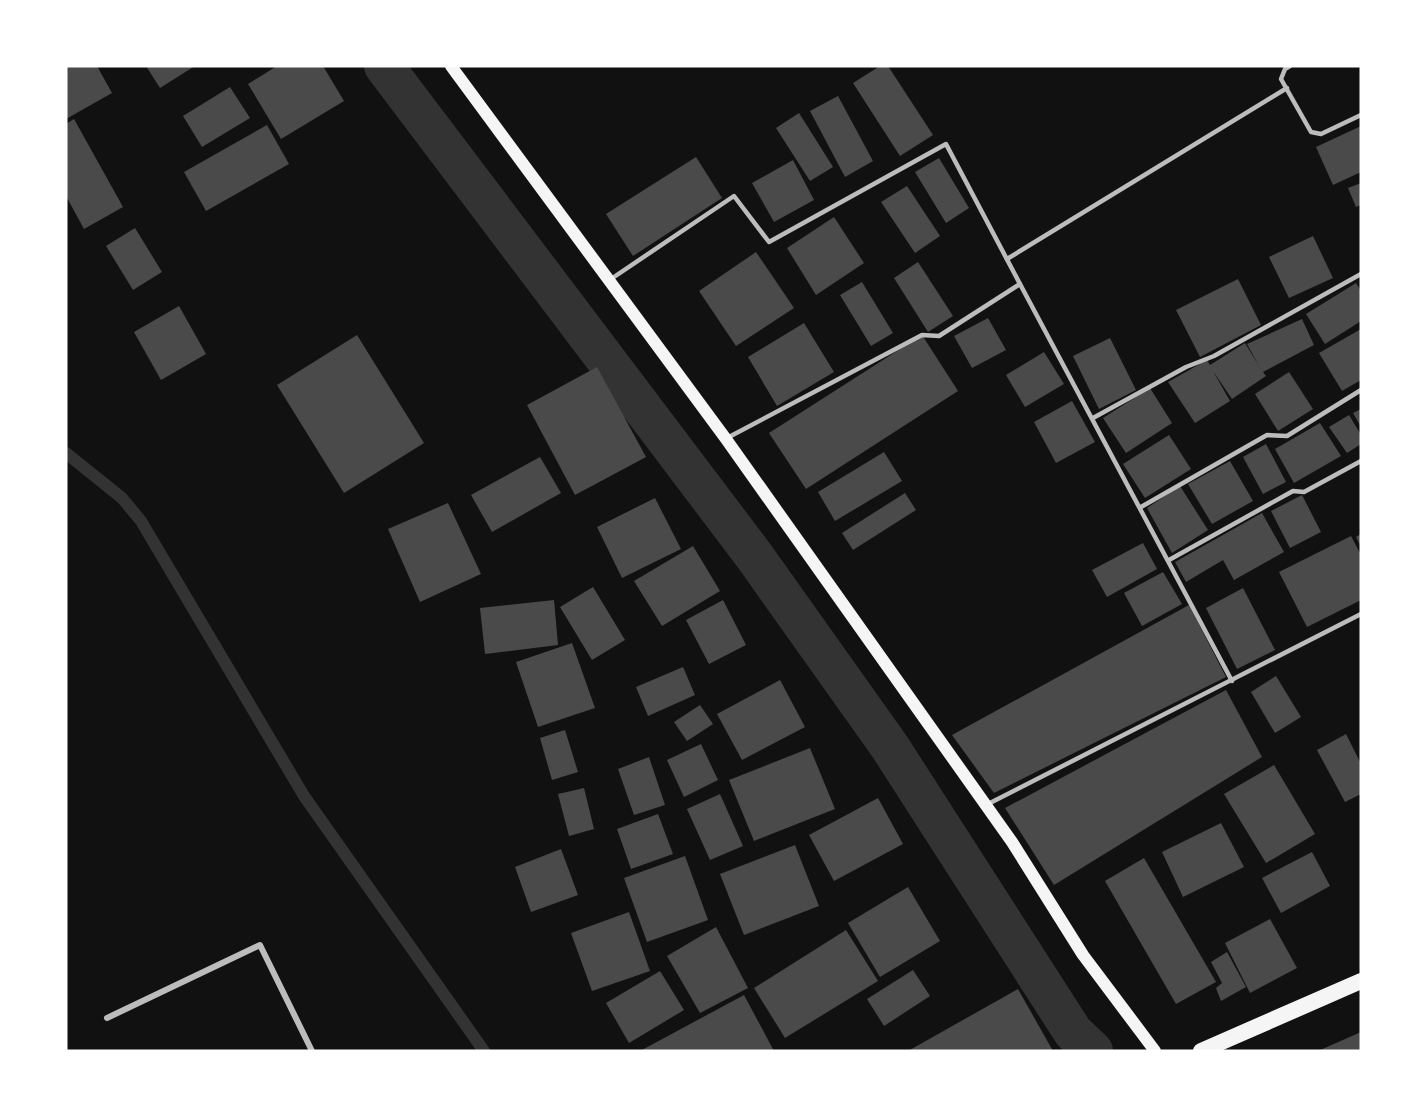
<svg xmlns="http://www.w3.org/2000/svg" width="1427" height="1117" viewBox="0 0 1427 1117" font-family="'Nunito Sans',sans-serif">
  <rect width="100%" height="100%" fill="#111"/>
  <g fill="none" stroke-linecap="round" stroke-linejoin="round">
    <polyline stroke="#333" stroke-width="12" points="66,453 122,498 141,521 304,796 484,1051"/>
    <polyline stroke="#333" stroke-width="40" points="384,66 755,557 890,747 1073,1032 1093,1051"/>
  </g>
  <g fill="#4a4a4a">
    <polygon points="66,66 97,66 112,93 66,119"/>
    <polygon points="146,66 195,66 160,88"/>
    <polygon points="277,66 323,66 344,101 281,139 248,84"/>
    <polygon points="880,66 888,66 933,135 900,156 853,83"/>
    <polygon points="230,87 250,118 202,147 183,116"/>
    <polygon points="838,96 873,161 845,177 810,111"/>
    <polygon points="799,113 833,167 810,181 776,128"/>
    <polygon points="74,119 123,207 84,229 66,196 66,124"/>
    <polygon points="267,125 289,164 206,211 184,172"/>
    <polygon points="1361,126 1361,172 1333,185 1316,147"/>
    <polygon points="696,157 722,198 633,256 606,214"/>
    <polygon points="939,158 969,208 946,223 915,172"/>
    <polygon points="793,160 814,200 774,222 752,183"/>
    <polygon points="1361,183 1361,205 1356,207 1348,188"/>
    <polygon points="907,186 940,236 915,253 881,202"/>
    <polygon points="834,217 864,263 816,295 787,248"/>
    <polygon points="135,228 162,272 133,290 106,246"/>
    <polygon points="1313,236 1333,278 1289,298 1269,257"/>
    <polygon points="756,252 794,308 736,346 699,291"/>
    <polygon points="918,262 953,316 928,332 894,278"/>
    <polygon points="1238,279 1261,325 1200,357 1176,310"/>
    <polygon points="862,282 893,333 871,346 840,295"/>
    <polygon points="1356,283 1361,291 1361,321 1325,344 1306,314"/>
    <polygon points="179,306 206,354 161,380 134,332"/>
    <polygon points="988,318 1006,350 972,368 954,336"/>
    <polygon points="1302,319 1314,345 1263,372 1266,376 1232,399 1213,371 1230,401 1195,423 1168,382 1207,360 1210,365 1245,343 1259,366 1247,344"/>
    <polygon points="804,323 834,372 777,406 748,357"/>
    <polygon points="1361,329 1361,380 1342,391 1319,353"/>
    <polygon points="357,335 424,443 344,493 277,385"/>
    <polygon points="922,335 958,391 806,489 769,433"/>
    <polygon points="1110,338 1136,390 1099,409 1073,356"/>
    <polygon points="1044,352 1064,384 1025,407 1006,375"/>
    <polygon points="597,367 646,457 575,495 527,405"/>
    <polygon points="1289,372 1313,409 1278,431 1255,394"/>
    <polygon points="1150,388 1172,423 1126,453 1103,418"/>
    <polygon points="1072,401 1095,442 1056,463 1034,422"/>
    <polygon points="1361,409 1361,427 1353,413"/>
    <polygon points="1349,415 1361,435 1361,444 1347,453 1329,427"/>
    <polygon points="1320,423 1341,456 1294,483 1275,449"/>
    <polygon points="1169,435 1191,469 1145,498 1123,464"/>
    <polygon points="1266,444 1286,482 1263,494 1243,457"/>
    <polygon points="884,452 902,481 835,521 818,492"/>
    <polygon points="540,457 561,493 492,532 471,495"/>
    <polygon points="1230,461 1253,501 1212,524 1188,484"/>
    <polygon points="1180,486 1208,530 1172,553 1147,508"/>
    <polygon points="905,493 916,510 853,550 842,533"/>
    <polygon points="1302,495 1321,532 1290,548 1271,511"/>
    <polygon points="655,498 681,549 622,578 597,527"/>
    <polygon points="448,503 481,574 420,602 388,529"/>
    <polygon points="1262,513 1284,552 1234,580 1223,560 1186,582 1175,562"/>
    <polygon points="1361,534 1361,547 1356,537"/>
    <polygon points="1351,536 1361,555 1361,600 1307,627 1279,572"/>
    <polygon points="1143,543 1157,569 1107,597 1092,570"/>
    <polygon points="693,546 720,591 662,626 634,581"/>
    <polygon points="1163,572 1182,604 1142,626 1124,593"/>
    <polygon points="593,587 625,640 592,660 560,607"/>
    <polygon points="1243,588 1275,650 1237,669 1206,608"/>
    <polygon points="554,600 558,645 485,654 480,608"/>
    <polygon points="723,600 746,645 709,664 686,620"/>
    <polygon points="1189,605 1226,677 994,793 952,735"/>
    <polygon points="572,643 595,708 538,727 516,662"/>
    <polygon points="683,667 695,695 648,716 636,687"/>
    <polygon points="1276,676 1301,717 1275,733 1251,692"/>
    <polygon points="780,680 805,727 742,760 717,714"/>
    <polygon points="1226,690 1262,757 1054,885 1005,808"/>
    <polygon points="700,705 713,724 687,741 674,722"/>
    <polygon points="565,730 578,772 552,780 540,738"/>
    <polygon points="1346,734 1361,764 1361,794 1345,802 1317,750"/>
    <polygon points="701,744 718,780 684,797 667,760"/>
    <polygon points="810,748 835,809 754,841 729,780"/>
    <polygon points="649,757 665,805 634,815 618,769"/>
    <polygon points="1274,765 1315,834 1266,863 1224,794"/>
    <polygon points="584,788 594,829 569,836 558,794"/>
    <polygon points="720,794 743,846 710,860 687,809"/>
    <polygon points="878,798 903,844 834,881 809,835"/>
    <polygon points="658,814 673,854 631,869 617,829"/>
    <polygon points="1221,823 1244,867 1183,897 1162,852"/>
    <polygon points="795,845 819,906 744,935 720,874"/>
    <polygon points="561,849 578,895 531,912 515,867"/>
    <polygon points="1312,852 1330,886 1281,913 1262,878"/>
    <polygon points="685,856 708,920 647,942 624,878"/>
    <polygon points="1144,858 1216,982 1176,1004 1105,881"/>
    <polygon points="908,887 940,941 880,977 848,923"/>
    <polygon points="629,912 650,971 592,991 571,933"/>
    <polygon points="1270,919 1297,968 1250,993 1225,943"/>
    <polygon points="716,927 748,988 700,1013 667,956"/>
    <polygon points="846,930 878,981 785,1038 754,988"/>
    <polygon points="1227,952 1246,987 1221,1001 1216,988 1222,983 1211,962"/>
    <polygon points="913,970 930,996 884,1026 867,999"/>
    <polygon points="660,971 684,1010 629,1043 606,1003"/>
    <polygon points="1018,989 1053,1051 908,1051"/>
    <polygon points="744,995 774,1051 640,1051"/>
    <polygon points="1361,1032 1361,1051 1318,1051"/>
  </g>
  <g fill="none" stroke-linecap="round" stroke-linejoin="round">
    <g stroke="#bcbcbc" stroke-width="4.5">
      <polyline points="1290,66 1285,69 1281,79 1311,132 1321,134 1361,115"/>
      <polyline points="1007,259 1287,88"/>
      <polyline points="611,279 734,196 769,242 946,144 1020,284"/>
      <polyline points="1093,418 1186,367 1214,356 1361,274"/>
      <polyline points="727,438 922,335 939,336 1020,284 1232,681"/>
      <polyline points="1141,507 1267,435 1287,436 1361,390"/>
      <polyline points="1169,560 1293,491 1304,492 1361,461"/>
      <polyline points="988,804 1361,614"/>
    </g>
    <polyline stroke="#bcbcbc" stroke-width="6" points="107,1018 260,945 312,1051"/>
    <polyline stroke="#f5f5f5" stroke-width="12" points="451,66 726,439 1012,842 1083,955 1155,1051"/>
    <polyline stroke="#f5f5f5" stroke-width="16" points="1201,1051 1361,981"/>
  </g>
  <rect width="1427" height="1117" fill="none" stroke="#ffffff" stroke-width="135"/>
</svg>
